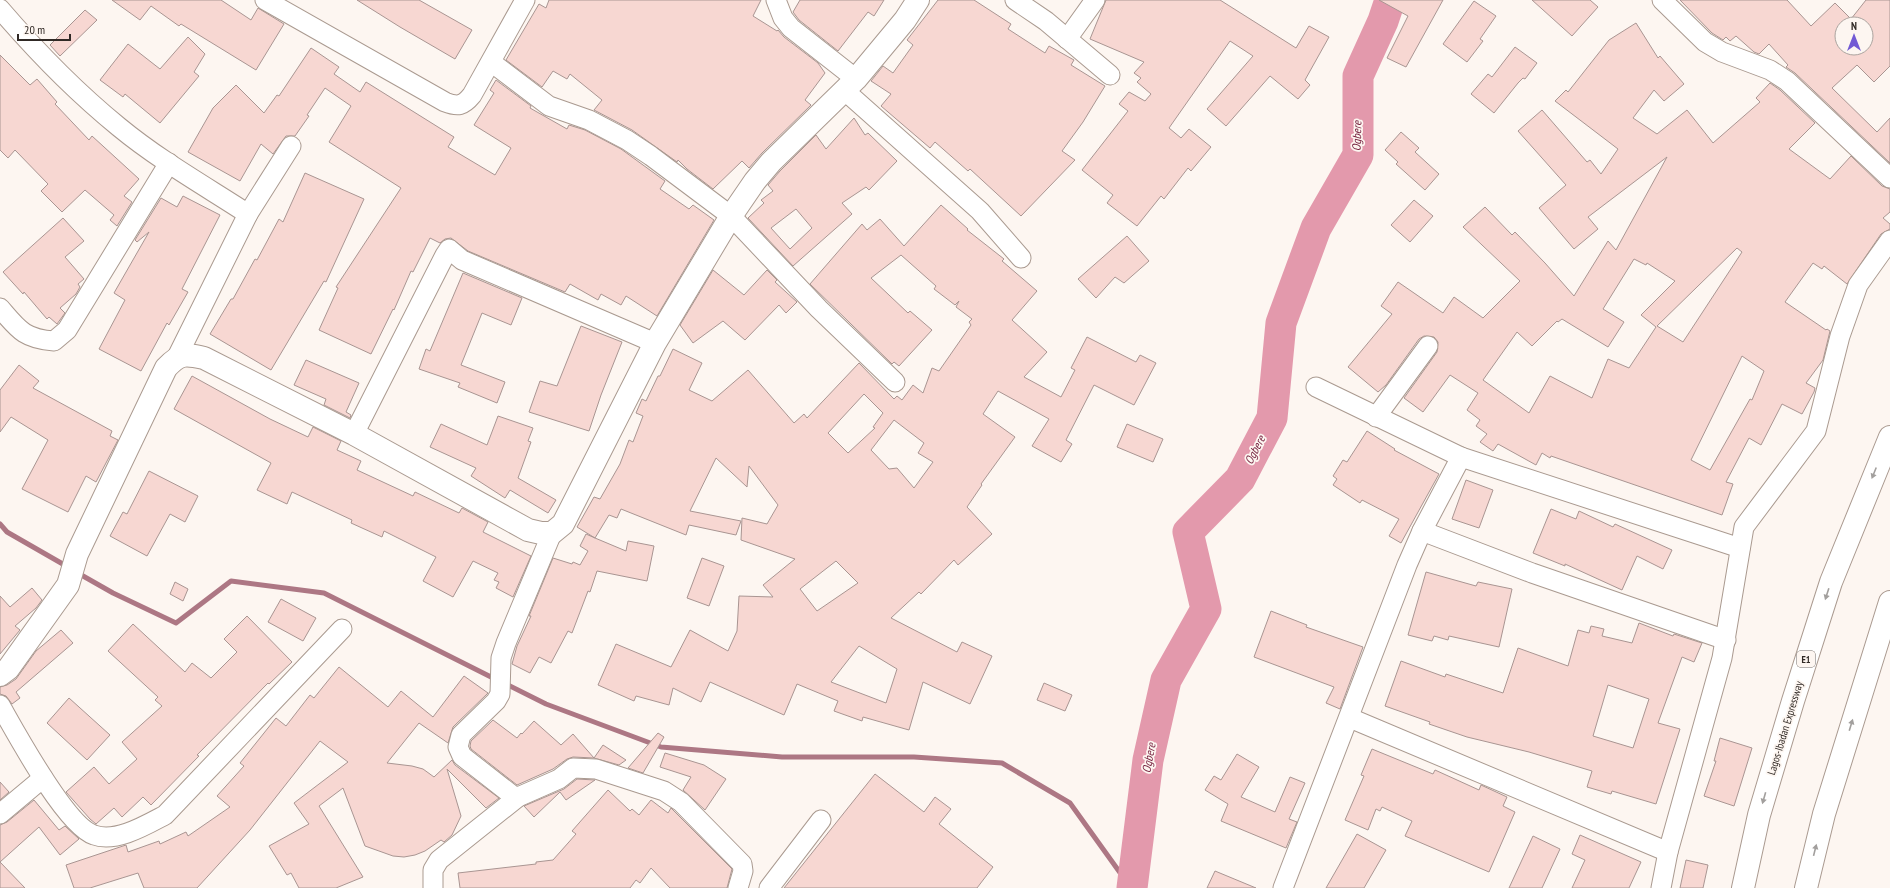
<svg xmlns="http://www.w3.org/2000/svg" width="1890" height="888" viewBox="0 0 1890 888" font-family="'PT Sans Narrow',sans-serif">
  <rect width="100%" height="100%" fill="#fdf6f1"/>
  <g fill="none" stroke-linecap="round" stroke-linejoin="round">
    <g stroke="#ad7784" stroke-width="5">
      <polyline points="0,524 7,532 68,567"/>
      <polyline points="76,572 113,593 176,623 231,581 324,593 497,680"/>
      <polyline points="504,683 546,704 661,747 782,757 914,757 1002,763 1070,803 1131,888"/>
    </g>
    <polyline stroke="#e399ac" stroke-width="31" points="1132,888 1148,760 1166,680 1206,609 1188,532 1240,479 1272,418 1281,323 1316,228 1358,155 1358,76 1383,21 1390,0"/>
  </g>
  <g fill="#f7d7d2" stroke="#a99592" fill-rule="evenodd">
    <polygon points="112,0 221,0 251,20 258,8 284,24 256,70 181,24 179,26 151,6 140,20"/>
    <polygon points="357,0 419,0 472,30 455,59 400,27"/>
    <polygon points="549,0 761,0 753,16 777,31 778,30 784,37 818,63 825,73 805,100 811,105 762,153 749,168 742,161 713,189 687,169 678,160 677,162 632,130 594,110 602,100 570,74 567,79 553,71 542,87 506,60 539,4 546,8"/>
    <polygon points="800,0 884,0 874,16 868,12 838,51 799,20 793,12"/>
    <polygon points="938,0 974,0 1011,24 1008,29 1045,53 1049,46 1074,60 1071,65 1105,86 1083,122 1062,151 1075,160 1021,216 970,169 968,171 935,142 930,148 881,106 891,94 871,81 883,66 893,73 913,45 907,40"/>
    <polygon points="1106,0 1220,0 1296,48 1309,26 1329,37 1305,80 1310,85 1298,99 1270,76 1226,126 1207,109 1253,56 1230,41 1169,128 1181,138 1189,129 1211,147 1191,171 1188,168 1164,199 1161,196 1137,226 1107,203 1113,195 1082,170 1128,111 1119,104 1129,92 1145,101 1151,94 1137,82 1141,78 1134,73 1144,62 1090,39"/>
    <polygon points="1379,0 1443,0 1406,67 1387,58 1408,16"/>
    <polygon points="1532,0 1590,0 1598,7 1572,36"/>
    <path d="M1680,0h107l24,26 24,-23 16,16 15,-19h24v66l-16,16 -17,-17 -25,23 45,44 13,-14v45l-95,-90 -9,-6 2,-2 -19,-21 -10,10 -5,-2 -18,-16 -6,5 -4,-4 -3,3 -11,-7zM1842,24h24v24h-24z"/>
    <polygon points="1474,1 1496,16 1480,39 1483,41 1467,62 1443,44"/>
    <polygon points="85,10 97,20 60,56 50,45"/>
    <path d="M1636,23l22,35 2,-2 24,28 -20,17 -10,-11 -21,28 24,16 30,-24 26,33 47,-41 -4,-4 14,-15 10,7 35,33 -26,26 41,30 21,-23 31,30 8,3v23l-7,6 7,6v5l-9,5 -34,50 -23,-18 -2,3 -9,-6 -28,39 41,28 1,-1 3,2 -7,29 -17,23 9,5 -1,4 -12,22 -20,-10 -21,41 -12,-7 -23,44 7,2 -11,31 -171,-59 -1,2 -8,-5 -6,12 -38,-21 -5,7 -13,-9 7,-8 -11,-8 4,-6 -13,-10 11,-17 -28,-18 -27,37 -19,-14 33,-46 1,-10 -4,-5 -10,-1 -5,3 -33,46 -8,7 -30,-25 44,-53 -11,-8 17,-24 45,31 11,-16 29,21 37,-37 -57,-54 22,-20 27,28 3,-3 30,31 29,33 34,-55 8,9 51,-93 -79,60 10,12 -24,20 -35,-41 27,-23 -48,-54 24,-21 45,52 3,-2 11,14 17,-25 -63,-48 11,-11 2,2 41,-52zM1737,248l5,4 -59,90 -26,-16zM1634,259l12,6 1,-2 28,18 -34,34 15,12 -27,41 -21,-9 -16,39 -42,-22 -21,37 -46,-33 34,-48 15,14 25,-25 1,1 4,-3 46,28 16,-25 -21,-13zM1742,356l22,15 -12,29 -2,-1 -40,71 -19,-10z"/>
    <polygon points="188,37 205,54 194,72 199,76 160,123 125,94 123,97 100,80 128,44 160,69"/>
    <polygon points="1515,47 1537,63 1525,79 1523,78 1518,83 1494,113 1471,94 1488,74 1492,77"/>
    <polygon points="311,48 339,67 334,74 360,92 366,82 454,137 448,147 495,175 511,148 474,125 494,93 490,90 496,80 531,106 530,108 567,129 569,125 585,130 621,149 665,181 660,189 689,209 693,205 714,220 657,316 626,296 621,305 601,294 598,300 570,284 565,292 468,251 451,238 445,239 440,243 430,238 413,272 411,271 394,310 393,309 371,354 319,330 338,288 336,287 401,188 329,142 351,106 325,88 307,115 309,116 295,136 286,136 273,154 261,144 240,181 188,152 213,108 236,85 264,113 277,95 279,96"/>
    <polygon points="0,55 30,85 37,79 57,102 55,104 89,140 92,136 139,179 124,196 132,202 117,226 110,220 114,215 85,190 62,212 41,191 48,184 15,150 8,158 0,150"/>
    <path d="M854,118l11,17 3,-2 29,28 -28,29 -3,-3 -24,16 10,11 -59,52 -45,-48 16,-15 -3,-3 12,-9 -5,-6 12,-14 36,-36 10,14zM796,209l16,19 -22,21 -19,-21z"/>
    <polygon points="1401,132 1419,148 1415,152 1439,174 1425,190 1396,164 1398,162 1385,150"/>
    <polygon points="305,173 364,199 326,282 324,281 271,370 210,334 231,299 233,299 255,259 257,260 279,219 283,222"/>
    <polygon points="183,196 220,215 182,289 188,292 169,325 167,323 141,371 99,349 125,300 114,293 149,232 137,242 135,240 161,198 177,207"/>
    <polygon points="1414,200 1433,216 1410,242 1391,225"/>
    <path d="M941,205l27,24 -1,1 37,29 -2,2 35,30 -25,29 35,32 -23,25 37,20 14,-27 -4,-2 16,-31 49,25 4,-7 16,8 -22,42 -40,-20 -28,55 6,4 -11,18 -29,-16 17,-27 -51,-28 -15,23 32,23 -34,47 1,1 -15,22 25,27 -34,31 -4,-5 -33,34 -2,-2 -28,26 66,34 5,-10 30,14 -22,48 -47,-22 -14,48 -46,-13 -1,4 -28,-10 4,-10 -41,-17 -13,31 -74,-33 -9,20 -28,-14 -4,17 -33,-9 -2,5 -36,-16 18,-41 55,23 19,-37 38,21 9,-20 2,-35 34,1 -10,-12 32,-26 -54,-19 1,-22 25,6 11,-19 -29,-39 -2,21 -31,-29 -26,53 51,10 -5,14 -47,-10 -3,10 -65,-26 -4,9 -8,-3 -14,23 31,13 2,-10 26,5 -7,35 -50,-10 -7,21 -2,-1 -16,42 -4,-2 -17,32 -12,-6 -9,16 -18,-9 5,-18 14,-30h-2l24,-58 19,6 1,-2 7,3 8,-14 -8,-5 6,-12 9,4 -18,-11 17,-30 6,2 20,-35 9,-24 4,2 10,-26 -7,-3 6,-14 4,2 12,-25h2l13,-27 29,14 -13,27 2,1 21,10 36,-31 46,53 10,-9 3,4 52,-55 35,36 3,-3 5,4 11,-15 10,8 9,-25 7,3 32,-46 -2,-3 3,-3 -16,-12 3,-6 -4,4 -21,-16 2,-3 -35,-31 -30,23 37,35 2,-2 22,19 -33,36 -5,-4 -2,2 -82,-80 52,-60 5,6 13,-11 24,27zM864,394l19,19 -10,14 2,1 -27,25 -20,-20zM894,420l30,23 -6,10 15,9 -19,26 -17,-20 -8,1 -18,-19zM836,561l22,22 -41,28 -17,-22zM859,646l38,23 -11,34 -55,-21z"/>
    <polygon points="63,218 84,241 65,257 84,279 78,284 80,287 76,294 60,308 65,313 57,324 49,317 47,319 24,292 23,294 3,272"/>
    <polygon points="1127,236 1149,261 1124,283 1115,277 1096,298 1078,279"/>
    <polygon points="713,270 744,295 767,270 777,280 775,282 797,302 786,313 779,305 745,340 723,321 693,343 680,325"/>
    <polygon points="463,273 522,298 511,325 482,313 461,365 505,382 497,403 458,387 460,383 419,369 426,349 430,351"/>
    <polygon points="581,326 622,342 601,395 589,431 529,412 540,381 557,386"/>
    <polygon points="306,360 359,383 346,412 351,415 350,418 324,405 326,399 294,385"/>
    <polygon points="19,365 39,381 33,388 112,431 110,436 118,440 96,482 86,476 68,512 22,489 48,440 11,417 0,432 0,390"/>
    <polygon points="192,376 270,419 308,437 313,427 341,441 337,450 361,461 357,470 413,496 415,492 459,513 462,508 488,522 483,532 531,556 513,597 496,588 499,582 494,580 498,573 473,561 453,597 423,581 436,557 384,531 382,537 351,523 352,520 292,492 287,504 257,490 271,463 174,409"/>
    <polygon points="498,416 533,428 528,441 531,442 518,478 556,500 548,513 510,490 505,498 471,476 476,468 430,447 441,424 487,445"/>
    <polygon points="1127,424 1163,439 1153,462 1117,447"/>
    <polygon points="1367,431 1395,449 1394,450 1439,474 1401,543 1389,536 1399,519 1362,500 1360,503 1333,485 1337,479 1333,476 1343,460 1347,462"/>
    <polygon points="149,471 198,496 185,522 170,514 147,556 110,536 123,512 127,514"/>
    <polygon points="1466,480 1493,490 1479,528 1452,519"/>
    <polygon points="1551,509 1576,519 1579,511 1613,527 1615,524 1672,550 1663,569 1637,556 1622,590 1565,564 1565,566 1533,553"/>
    <polygon points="702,558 724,566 709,606 687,598"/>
    <polygon points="1426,572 1476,586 1478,582 1512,589 1499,647 1449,636 1448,640 1434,636 1432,641 1408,635"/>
    <polygon points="175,582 188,589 183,601 170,594"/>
    <polygon points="32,588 42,600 36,608 15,626 20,630 0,654 0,596 10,607"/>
    <polygon points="281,599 316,618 303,641 268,622"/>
    <polygon points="1271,611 1307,625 1306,627 1363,647 1340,709 1326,703 1334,687 1254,657"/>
    <polygon points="247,616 292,662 269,684 268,683 197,755 199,756 151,805 143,797 122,817 114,808 96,824 90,819 66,792 94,767 109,784 137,759 122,742 162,706 155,700 158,697 108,651 133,624 185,672 192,663 211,678 237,652 224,639"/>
    <path d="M1639,623l34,13 1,-2 28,9 -8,19 -12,-5 -24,66 22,6 -24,75 -44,-13 -1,3 -24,-7 5,-16 -63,-19 -62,-15 -38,-13 1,-2 -45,-16 16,-45 44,16 1,-3 57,19 15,-45 50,18 10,-36 11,3 2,-7 13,3 -2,7 30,7zM1608,685l41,14 -16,49 -40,-12z"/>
    <polygon points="61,630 73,643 16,692 20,698 12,704 6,696 0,694 0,687 7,685 16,679 36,651"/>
    <polygon points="339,667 388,707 401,691 433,717 464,676 488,693 453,727 448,743 419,723 387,763 412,766 423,769 434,777 452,760 455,765 499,798 486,808 447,769 461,816 452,835 444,842 441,840 425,851 415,855 404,857 393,856 365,846 343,788 319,806 363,877 336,888 299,888 291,873 287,875 269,846 309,824 294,803 348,762 320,741 250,830 197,888 144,888 138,873 90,888 74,888 66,865 126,845 128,852 159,841 160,844 186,832 188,836 230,807 217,796 244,766 240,763 276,718 286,726 310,695 314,698"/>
    <polygon points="1044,683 1072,695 1065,711 1037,700"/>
    <polygon points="69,698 110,735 87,760 47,723"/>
    <polygon points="493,720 517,738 521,733 522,734 534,721 561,745 573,734 594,758 573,757 567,759 553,769 517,785 471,749 470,746 471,741"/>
    <polygon points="658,733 664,737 643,773 628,768"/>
    <polygon points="1720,738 1752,748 1734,806 1704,796 1716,761 1714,761"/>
    <polygon points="603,745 626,760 619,765 594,758"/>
    <polygon points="1372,749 1433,774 1435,770 1479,790 1481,785 1507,797 1503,806 1515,812 1489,872 1405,836 1412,821 1382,807 1380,811 1376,809 1368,830 1345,820 1364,776 1361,775"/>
    <polygon points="665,753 704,765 726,779 705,810 683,790 691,777 660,767"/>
    <polygon points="1237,754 1259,767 1241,797 1275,812 1290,777 1305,783 1289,819 1297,822 1286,848 1221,821 1228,804 1205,790 1214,776 1221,780"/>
    <polygon points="875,774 924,812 935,797 951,809 939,824 993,867 977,888 784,888"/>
    <polygon points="577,779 595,780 566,800 560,792 534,817 524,806 564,789"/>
    <polygon points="0,782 9,792 0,800"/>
    <polygon points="608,790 630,811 632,809 639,815 651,800 668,813 671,808 732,869 727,888 670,888 651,868 640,883 636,880 630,888 460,888 458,873 536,864 536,862 553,860 576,834 572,831"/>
    <polygon points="34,800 59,830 65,826 79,839 60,855 39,827 0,862 0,825 7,822"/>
    <polygon points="1357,834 1386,850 1364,888 1326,888"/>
    <polygon points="1580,835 1641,862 1629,888 1572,888 1585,860 1572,854"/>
    <polygon points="1533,836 1560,849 1542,888 1509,888"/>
    <polygon points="1686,860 1708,865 1703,888 1680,888"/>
    <polygon points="0,862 25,888 0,888"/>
    <polygon points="1215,871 1256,888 1207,888"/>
  </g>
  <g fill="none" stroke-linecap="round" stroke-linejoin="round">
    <g stroke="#aa9a90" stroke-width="21">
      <g id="street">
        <path d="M265,0l180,102c13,5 18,4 27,-7l53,-95"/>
        <polyline points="776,0 783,18 791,28 856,79"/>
        <polyline points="1015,0 1046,21 1110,75"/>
        <polyline points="1662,0 1705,42 1722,52 1770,70 1787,81 1890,178"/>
        <path d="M0,9c36,42 76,83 119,118 40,33 86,59 129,87"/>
        <polyline points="1067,39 1095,0"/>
        <polyline points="491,62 549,106 589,120 627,140 651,156 731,216 819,309 895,382"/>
        <polyline points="844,90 980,211 1021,258"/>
        <path d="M0,308c18,21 24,31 54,33l13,-11 102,-167"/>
        <polyline points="177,357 248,214 291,146"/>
        <polyline points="1316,387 1461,457 1740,548"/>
        <polyline points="1376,417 1428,346"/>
        <polyline points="354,434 445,255 449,249 462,260 655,343"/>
        <polyline points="1422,531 1532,573 1726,640"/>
        <path d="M0,705c16,28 66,121 94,130 22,8 52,-10 71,-20l177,-186"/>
        <polyline points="1350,718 1668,852"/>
        <polyline points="518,797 512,795 462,756 458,747 461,735 496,701 500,694 501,658 506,643 552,533"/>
        <polyline points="0,814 43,778"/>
        <polyline points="433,888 433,870 439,860 518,797 559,779 573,768 596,769 664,791 681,802 742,864 743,871 738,888"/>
        <polyline points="769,888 821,820"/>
        <polyline points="1283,888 1407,565 1422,531 1461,457"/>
        <polyline points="1661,888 1668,852 1722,658 1744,527 1816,431 1840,336 1858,285 1890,240"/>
      </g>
    </g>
    <g stroke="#aa9a90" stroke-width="24">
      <path id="secondary" d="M0,675l8,-6 60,-84 9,-31 89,-186c14,-15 19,-14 38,-10l150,76 174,96 13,3h11l11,-9 92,-181 76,-127 24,-35 16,-19 85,-83 49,-59 13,-20"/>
    </g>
    <g stroke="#aa9a90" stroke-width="24">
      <g id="highway">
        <polyline points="1743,888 1759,815 1793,701 1831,582 1890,437"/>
        <polyline points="1806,888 1824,814 1890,602"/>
      </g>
    </g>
    <use href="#street" stroke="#fff" stroke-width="19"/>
    <use href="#secondary" stroke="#fff" stroke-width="22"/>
    <use href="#highway" stroke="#fff" stroke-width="22"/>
  </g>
  <defs><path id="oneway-solid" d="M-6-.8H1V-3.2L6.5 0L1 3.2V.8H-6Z"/></defs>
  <g fill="#a29f9d">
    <use href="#oneway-solid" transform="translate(1874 473) rotate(112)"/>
    <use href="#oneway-solid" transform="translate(1827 594) rotate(108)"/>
    <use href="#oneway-solid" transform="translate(1851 725) rotate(-73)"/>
    <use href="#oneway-solid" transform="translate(1764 798) rotate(106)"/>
    <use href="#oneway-solid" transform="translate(1815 850) rotate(-76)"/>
  </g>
  <g text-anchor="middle" stroke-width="3.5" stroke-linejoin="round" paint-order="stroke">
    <rect fill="#fdf6f1" stroke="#6e6662" stroke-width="1" x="1797" y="651" width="18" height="16" rx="3"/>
    <g font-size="10" font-weight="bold" fill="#302925">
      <text x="1806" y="663">E1</text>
    </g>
    <g font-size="11" fill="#302925" stroke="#fdf6f1">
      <text transform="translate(1785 728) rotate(-73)" y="4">Lagos-Ibadan Expressway</text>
    </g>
    <g font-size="12" font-style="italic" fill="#741f3d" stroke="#fdf6f1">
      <text transform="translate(1357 136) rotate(-88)" y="4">Ogbere</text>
      <text transform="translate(1255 450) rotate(-63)" y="4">Ogbere</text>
      <text transform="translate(1149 758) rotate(-80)" y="4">Ogbere</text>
    </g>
  </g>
  <g transform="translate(1854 36)"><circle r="19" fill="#fdf6f1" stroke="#aba49f"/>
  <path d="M0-3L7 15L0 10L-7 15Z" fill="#725ad4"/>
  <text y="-6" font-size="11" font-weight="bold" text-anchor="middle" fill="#302925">N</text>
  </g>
  <path d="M18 34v6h52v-6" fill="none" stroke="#302925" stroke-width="2"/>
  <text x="24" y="34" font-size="12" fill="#302925" stroke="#fdf6f1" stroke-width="3" paint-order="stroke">20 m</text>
</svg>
